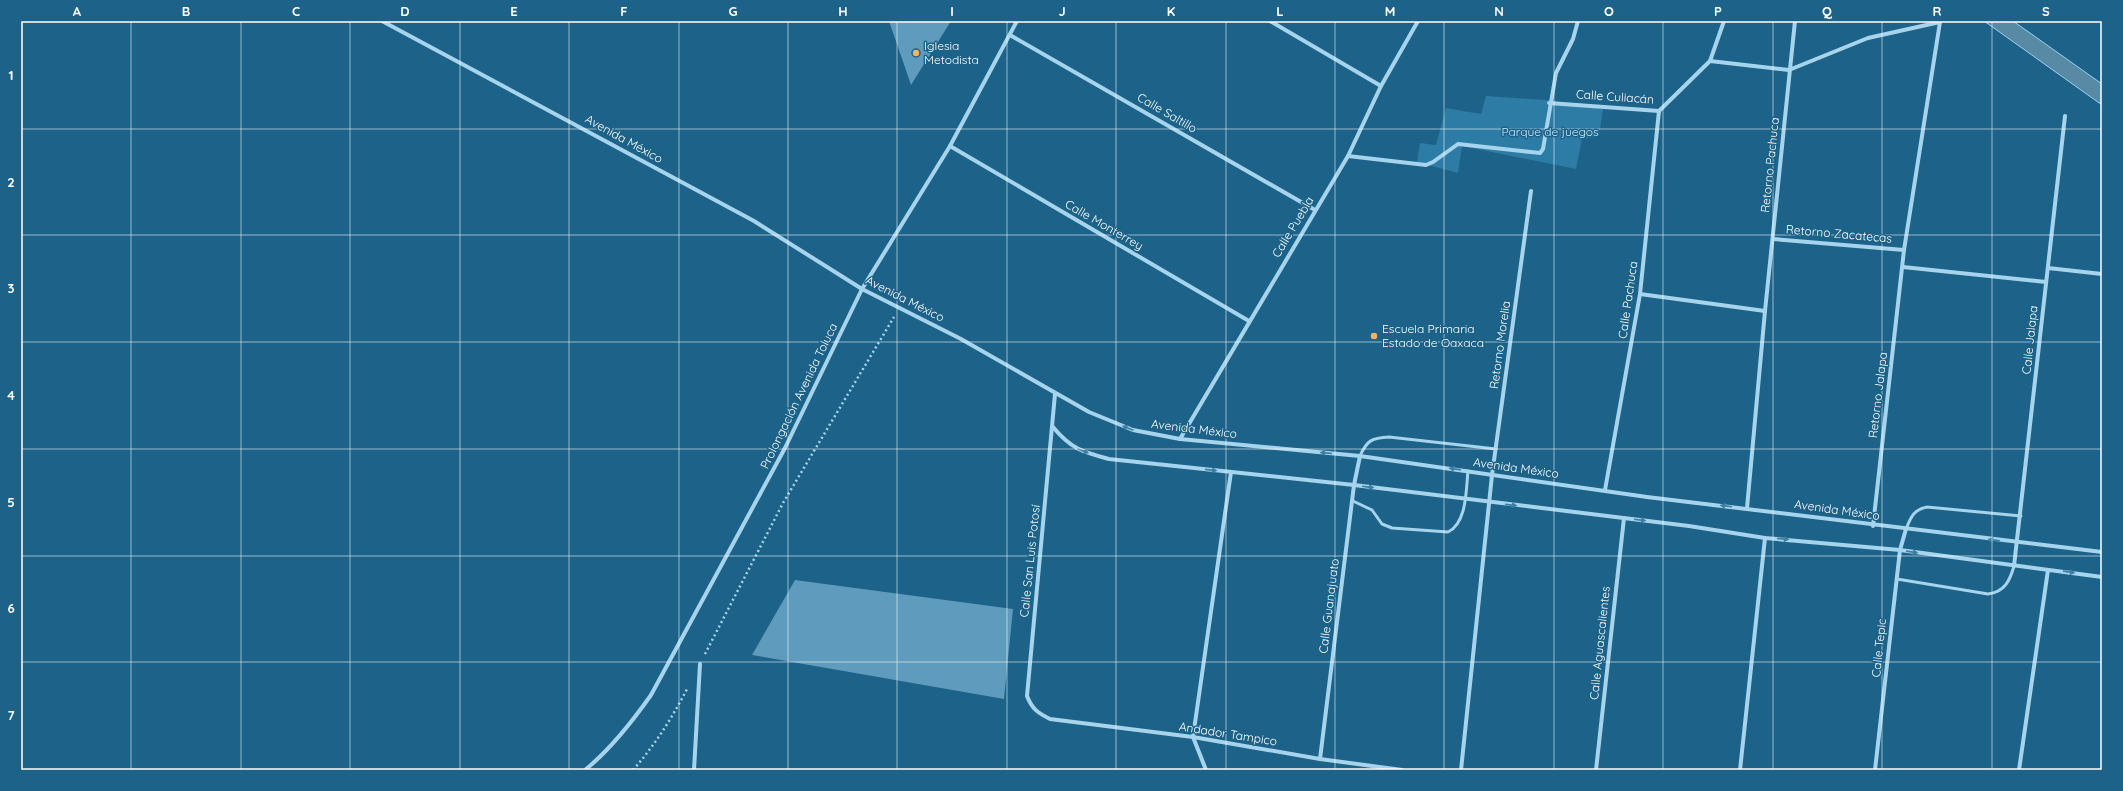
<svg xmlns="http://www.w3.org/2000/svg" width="2123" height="791" viewBox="0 0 2123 791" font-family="Quicksand,sans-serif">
  <rect width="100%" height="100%" fill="#1c6289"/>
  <polygon fill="#2d7ca5" points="1486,96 1546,100 1603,109 1599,136 1582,139 1576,169 1462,146 1458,173 1417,162 1420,143 1436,145 1446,108 1481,114"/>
  <polygon fill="#598aa5" stroke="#9ad2ee" points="1984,21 2013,21 2102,84 2102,105"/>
  <g fill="#5e9bbc">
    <polygon points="889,21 951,21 911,85"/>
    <polygon points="795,580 1013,609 1004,699 752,655"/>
  </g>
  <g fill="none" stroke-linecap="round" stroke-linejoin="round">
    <g stroke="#a6d4ec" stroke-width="2.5" stroke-dasharray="2 3" stroke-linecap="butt">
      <polyline points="705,654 783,503 894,317"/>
      <path d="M633,770c22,-25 39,-52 54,-81"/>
    </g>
    <g stroke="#a6d4ec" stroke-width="3">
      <path d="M1360,456c7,-16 12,-18 29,-19l107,12"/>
      <path d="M1353,501l19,9 10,14 10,4 56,4c19,-9 18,-42 20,-61"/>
      <path d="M1906,529c5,-12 7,-19 21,-22l94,9"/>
      <path d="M1897,579l91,15c17,-2 22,-14 26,-28"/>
    </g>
    <g stroke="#a6d4ec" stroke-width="4">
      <polyline points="382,21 754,221 862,289 961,339 1089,412 1133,430 1180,439 1360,456 1647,497 2102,552"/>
      <polyline points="1270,21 1381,86"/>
      <polyline points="1010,35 1315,210"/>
      <polyline points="1710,61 1789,70 1868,38 1940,22 1904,250 1873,526"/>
      <polyline points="1549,103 1659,111 1710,61 1724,21"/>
      <polyline points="950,146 1249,321"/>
      <polyline points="1348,156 1426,165 1433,162 1458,144 1540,153 1543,149 1556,73 1573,39 1578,21"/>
      <polyline points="1773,239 1904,250"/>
      <polyline points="1903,267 2046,282"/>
      <polyline points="2048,268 2102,274"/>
      <polyline points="1640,294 1765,311"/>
      <path d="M1055,394l-28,302c5,13 11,17 23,23l143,18 127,22 82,11"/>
      <path d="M1053,427c18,22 30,25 56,32l245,26 335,41 76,12 135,12 202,27"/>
      <polyline points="1180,439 1348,156 1381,86 1418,21"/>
      <polyline points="1605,490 1640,294 1659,111"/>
      <polyline points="1747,508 1765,311 1795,21"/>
      <polyline points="2014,566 2065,116"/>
      <polyline points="1320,759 1354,485 1360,456"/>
      <path d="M585,770c26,-21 47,-48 66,-75l134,-247 77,-159 88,-143 67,-125"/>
      <polyline points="694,770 700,664"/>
      <polyline points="1206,770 1193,737 1231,472"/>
      <polyline points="1461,770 1492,475 1531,191"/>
      <polyline points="1596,770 1624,518"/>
      <polyline points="1740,770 1765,538"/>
      <polyline points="1875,770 1900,550 1906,529"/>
      <polyline points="2019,770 2048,570"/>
    </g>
  </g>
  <defs><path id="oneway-solid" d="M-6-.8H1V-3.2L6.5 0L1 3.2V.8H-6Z"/></defs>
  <g fill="#3e7ea2">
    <use href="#oneway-solid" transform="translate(1128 428) rotate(-159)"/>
    <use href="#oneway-solid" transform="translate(1083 451) rotate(21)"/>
    <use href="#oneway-solid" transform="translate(1326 453) rotate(-175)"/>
    <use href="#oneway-solid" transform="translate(1455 469) rotate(-172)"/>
    <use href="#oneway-solid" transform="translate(1211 470) rotate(6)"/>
    <use href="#oneway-solid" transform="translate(1368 487) rotate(7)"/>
    <use href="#oneway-solid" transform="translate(1511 505) rotate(6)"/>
    <use href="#oneway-solid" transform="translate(1726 506) rotate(-173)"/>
    <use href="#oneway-solid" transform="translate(1640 520) rotate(7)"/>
    <use href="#oneway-solid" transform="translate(1783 539) rotate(5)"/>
    <use href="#oneway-solid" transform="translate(1994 540) rotate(-173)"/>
    <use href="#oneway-solid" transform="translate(1912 552) rotate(8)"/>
    <use href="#oneway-solid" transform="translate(2069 572) rotate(8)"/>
  </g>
  <path fill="none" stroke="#fff" stroke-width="1" stroke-opacity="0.55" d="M131,21v749M241,21v749M350,21v749M460,21v749M569,21v749M679,21v749M788,21v749M897,21v749M1007,21v749M1116,21v749M1226,21v749M1335,21v749M1444,21v749M1554,21v749M1663,21v749M1773,21v749M1882,21v749M1992,21v749M21,129h2081M21,235h2081M21,342h2081M21,449h2081M21,556h2081M21,662h2081"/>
  <g fill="#fcb264" stroke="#1c6289" stroke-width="1.5">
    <circle cx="916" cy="53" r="4"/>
    <circle cx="1374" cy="336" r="4"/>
  </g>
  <g text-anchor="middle" stroke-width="3" stroke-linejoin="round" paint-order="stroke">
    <g font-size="12" fill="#fff" stroke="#1c6289" text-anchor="start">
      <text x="924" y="50">Iglesia<tspan x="924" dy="14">Metodista</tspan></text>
      <text x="1382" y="333">Escuela Primaria<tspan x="1382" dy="14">Estado de Oaxaca</tspan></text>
    </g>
    <g font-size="12" fill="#fff" stroke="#1c6289">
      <text transform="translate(1615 97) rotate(4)" y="4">Calle Culiacán</text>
      <text transform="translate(1167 113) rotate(30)" y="4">Calle Saltillo</text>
      <text transform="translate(624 139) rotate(29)" y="4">Avenida México</text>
      <text transform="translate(1770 165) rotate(-84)" y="4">Retorno Pachuca</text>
      <text transform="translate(1104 225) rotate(30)" y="4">Calle Monterrey</text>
      <text transform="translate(1293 227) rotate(-59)" y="4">Calle Puebla</text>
      <text transform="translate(1839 234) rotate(5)" y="4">Retorno Zacatecas</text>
      <text transform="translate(905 299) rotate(27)" y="4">Avenida México</text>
      <text transform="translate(1628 300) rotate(-82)" y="4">Calle Pachuca</text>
      <text transform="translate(2030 340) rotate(-84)" y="4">Calle Jalapa</text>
      <text transform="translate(1500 345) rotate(-82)" y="4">Retorno Morelia</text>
      <text transform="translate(1878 395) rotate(-83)" y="4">Retorno Jalapa</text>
      <text transform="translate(799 396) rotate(-64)" y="4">Prolongación Avenida Toluca</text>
      <text transform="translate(1194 429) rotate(7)" y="4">Avenida México</text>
      <text transform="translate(1516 468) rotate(8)" y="4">Avenida México</text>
      <text transform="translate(1837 510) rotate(8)" y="4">Avenida México</text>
      <text transform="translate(1030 561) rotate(-84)" y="4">Calle San Luis Potosí</text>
      <text transform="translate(1329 606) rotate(-83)" y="4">Calle Guanajuato</text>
      <text transform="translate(1600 643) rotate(-84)" y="4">Calle Aguascalientes</text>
      <text transform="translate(1879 648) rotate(-84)" y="4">Calle Tepic</text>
      <text transform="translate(1228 734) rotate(9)" y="4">Andador Tampico</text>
    </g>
    <g font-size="12" fill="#cce9f9" stroke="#1c6289">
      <text x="1550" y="136">Parque de juegos</text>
    </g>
  </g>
  <rect width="2123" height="791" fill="none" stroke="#1c6289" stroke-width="44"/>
  <rect x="22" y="22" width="2079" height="747" fill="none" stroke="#fff" stroke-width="1.5"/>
  <g font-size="13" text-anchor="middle" font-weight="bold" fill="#fff">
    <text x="77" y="16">A</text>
    <text x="186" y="16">B</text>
    <text x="296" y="16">C</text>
    <text x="405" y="16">D</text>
    <text x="514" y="16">E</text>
    <text x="624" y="16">F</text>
    <text x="733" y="16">G</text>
    <text x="843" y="16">H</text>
    <text x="952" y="16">I</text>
    <text x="1062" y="16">J</text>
    <text x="1171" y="16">K</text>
    <text x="1280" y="16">L</text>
    <text x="1390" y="16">M</text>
    <text x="1499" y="16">N</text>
    <text x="1609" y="16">O</text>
    <text x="1718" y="16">P</text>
    <text x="1827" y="16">Q</text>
    <text x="1937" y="16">R</text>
    <text x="2046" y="16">S</text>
    <text x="11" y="80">1</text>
    <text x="11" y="187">2</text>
    <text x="11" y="293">3</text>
    <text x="11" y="400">4</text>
    <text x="11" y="507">5</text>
    <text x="11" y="613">6</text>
    <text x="11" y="720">7</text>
  </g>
</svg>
